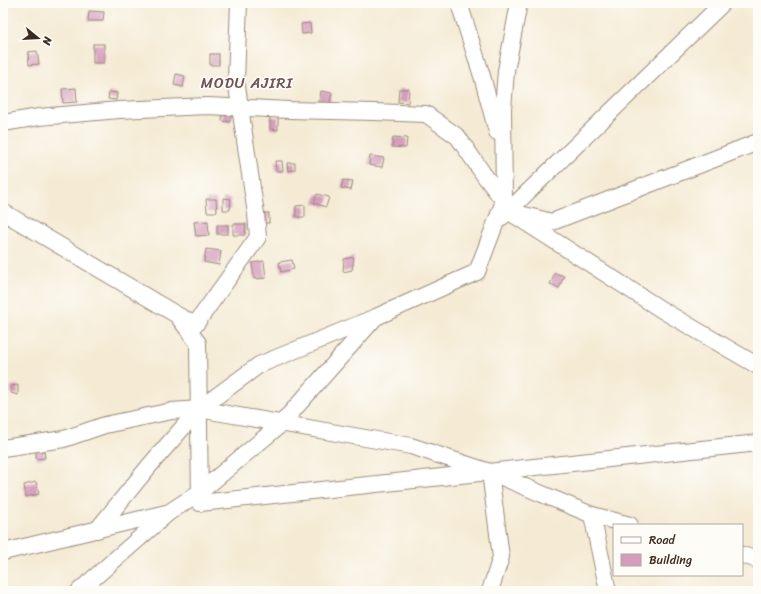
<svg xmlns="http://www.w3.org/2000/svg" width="761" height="594" viewBox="0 0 761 594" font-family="Sriracha,sans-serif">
  <rect width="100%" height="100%" fill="#fdfcf7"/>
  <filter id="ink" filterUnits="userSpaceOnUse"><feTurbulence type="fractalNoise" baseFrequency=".025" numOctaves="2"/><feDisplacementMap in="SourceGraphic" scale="8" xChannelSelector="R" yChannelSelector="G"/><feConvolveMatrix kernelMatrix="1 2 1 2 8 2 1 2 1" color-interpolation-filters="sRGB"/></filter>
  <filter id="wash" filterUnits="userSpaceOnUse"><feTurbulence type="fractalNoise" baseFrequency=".012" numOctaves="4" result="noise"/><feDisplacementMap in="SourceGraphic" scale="16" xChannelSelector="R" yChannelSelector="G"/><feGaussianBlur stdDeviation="0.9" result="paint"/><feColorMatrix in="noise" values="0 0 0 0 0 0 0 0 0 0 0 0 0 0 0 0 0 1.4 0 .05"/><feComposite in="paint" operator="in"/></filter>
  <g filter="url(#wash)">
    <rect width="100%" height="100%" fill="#f5ebd5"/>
    <g id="blocks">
      <g fill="#d69cbd">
        <polygon points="89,11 104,12 103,21 88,21"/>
        <polygon points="310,23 311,33 302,34 301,24"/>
        <rect x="93" y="44" width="11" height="19"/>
        <polygon points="37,51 39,64 29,65 28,52"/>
        <rect x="210" y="54" width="9" height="11"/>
        <polygon points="176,74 185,76 183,87 174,85"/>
        <polygon points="76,88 77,102 63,103 62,89"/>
        <polygon points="399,89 409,89 408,103 398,102"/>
        <polygon points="321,91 332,93 330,103 319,102"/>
        <polygon points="109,92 117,93 116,100 108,99"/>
        <polygon points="223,110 232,110 230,122 222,121"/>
        <polygon points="270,117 278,117 278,130 270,129"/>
        <polygon points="393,137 407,138 406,148 392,147"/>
        <polygon points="370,156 384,158 382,167 369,165"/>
        <polygon points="275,161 282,161 283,171 276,171"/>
        <polygon points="287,163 295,163 295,170 288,171"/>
        <polygon points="343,180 353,181 351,190 341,188"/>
        <polygon points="317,194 329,197 326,207 314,203"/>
        <polygon points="223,198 231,199 230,210 223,210"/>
        <polygon points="206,199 216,199 217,212 207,212"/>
        <polygon points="305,205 305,217 296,217 296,206"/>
        <rect x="262" y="213" width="7" height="10"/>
        <polygon points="208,221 209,235 196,236 194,222"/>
        <polygon points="233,224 246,224 245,235 233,235"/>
        <rect x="217" y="225" width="11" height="9"/>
        <polygon points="206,249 221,251 219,265 204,262"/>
        <polygon points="354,257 352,270 343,272 344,259"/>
        <polygon points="292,260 294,269 281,272 279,262"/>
        <polygon points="264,261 266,278 254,279 252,263"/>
        <polygon points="555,273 564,276 559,288 550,284"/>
        <polygon points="18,385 18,395 11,393 11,386"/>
        <polygon points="36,451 44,451 45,458 36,459"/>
        <polygon points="36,482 39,494 26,497 24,485"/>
      </g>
    </g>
  </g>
  <g filter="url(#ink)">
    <use href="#blocks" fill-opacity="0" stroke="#988a7a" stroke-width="1"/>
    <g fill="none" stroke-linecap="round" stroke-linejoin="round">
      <g stroke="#988a7a" stroke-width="18">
        <g id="minor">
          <polyline points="459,3 482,76 497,132"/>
          <polyline points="3,123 39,117 119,110 207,106 289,110 374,112 426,114 458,137 484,175 504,201 503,109 506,71 519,3"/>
          <polyline points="758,142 552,222 508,211 662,310 758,366"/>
          <polyline points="3,212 177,315 198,343 200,503 758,443"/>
          <polyline points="502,217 723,3"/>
          <polyline points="179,316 195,325 258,237 256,214 236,80 239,3"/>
          <polyline points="3,448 64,439 105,425 172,411 199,409 411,446 490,472 592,515 608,591"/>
          <polyline points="592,515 630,525"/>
          <polyline points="97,530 150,465 199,409 259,365 376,317 477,272 504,201"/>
          <polyline points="3,552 166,513"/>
          <polyline points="742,555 758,560"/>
          <polyline points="79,591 168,513 200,492 281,424 373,320"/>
          <polyline points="490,591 501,557 490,472"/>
        </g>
      </g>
      <use href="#minor" stroke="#fff" stroke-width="16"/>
    </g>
  </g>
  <g text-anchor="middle" stroke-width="3.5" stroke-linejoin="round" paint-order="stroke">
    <g font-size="15" letter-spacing="1" fill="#715256" stroke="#fdfcf7">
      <text x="247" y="88">MODU AJIRI</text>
    </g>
  </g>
  <rect width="761" height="594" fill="none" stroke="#fdfcf7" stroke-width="16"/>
  <rect x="613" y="524" width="130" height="52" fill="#fdfcf7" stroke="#afa8a0"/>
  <rect x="621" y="537" width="20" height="6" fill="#ffffff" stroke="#afa8a0"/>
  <text x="649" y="544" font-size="12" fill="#3b2a1e">Road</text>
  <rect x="621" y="554" width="20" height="12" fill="#d69cbd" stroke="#afa8a0"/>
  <text x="649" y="564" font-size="12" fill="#3b2a1e">Building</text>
  <g transform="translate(38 38) rotate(108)" stroke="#fdfcf7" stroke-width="3" paint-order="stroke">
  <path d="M0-3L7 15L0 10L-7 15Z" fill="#3b2a1e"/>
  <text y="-6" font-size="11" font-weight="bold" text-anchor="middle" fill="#3b2a1e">N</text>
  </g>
</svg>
